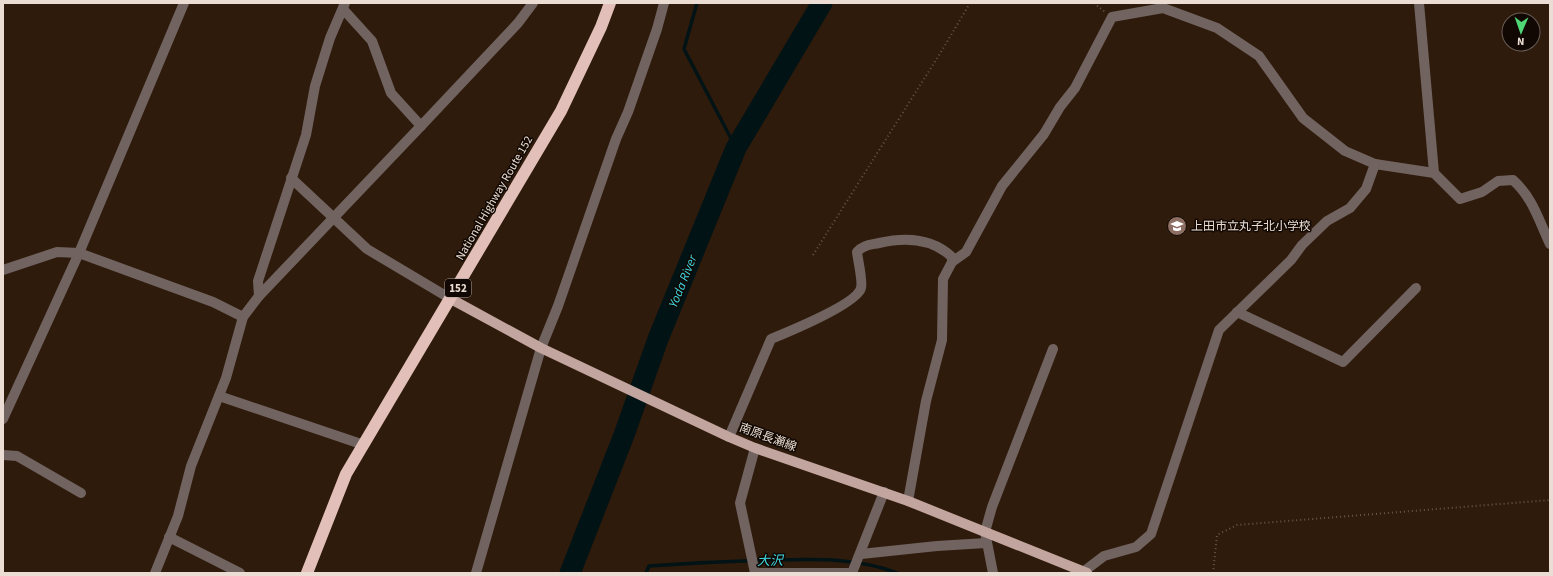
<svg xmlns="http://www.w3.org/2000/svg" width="1553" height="576" viewBox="0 0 1553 576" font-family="'Source Sans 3','Noto Sans JP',sans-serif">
  <rect width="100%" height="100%" fill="#2f1b0c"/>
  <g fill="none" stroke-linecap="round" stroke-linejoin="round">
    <g stroke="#021315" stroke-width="3.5">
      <polyline points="697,3 684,49 736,148"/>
      <path d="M646,573l3,-7c43,-3 85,-5 128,-6 40,-1 82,-2 120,13"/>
    </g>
    <polyline stroke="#021315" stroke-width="21" points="570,573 624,435 658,339 736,148 822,3"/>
    <g stroke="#685648" stroke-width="2" stroke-dasharray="1 3" stroke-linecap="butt">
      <polyline points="1094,3 1105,12"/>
      <polyline points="813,255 941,52 970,3"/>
      <polyline points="1213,573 1217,535 1237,525 1550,500"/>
    </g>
    <g stroke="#706360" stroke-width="10">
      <polyline points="1419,3 1434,173"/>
      <polyline points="343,9 372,41 391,93 421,126"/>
      <polyline points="291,178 367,249 451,299"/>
      <polyline points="3,270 57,252 79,253 213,302 243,317"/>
      <polyline points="259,296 258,281 306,135 315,86 330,38 345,3"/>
      <polyline points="1237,312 1343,362 1416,288"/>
      <polyline points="219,396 364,445"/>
      <polyline points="3,419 79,253 184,3"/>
      <path d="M729,437l42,-98c17,-7 86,-35 90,-51 2,-7 -3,-27 -4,-36 6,-7 13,-7 22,-9 26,-6 53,-5 73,14v5"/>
      <polyline points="3,455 17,456 81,493"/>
      <path d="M908,501l18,-100 16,-61 1,-61 9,-17 14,-10 36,-66 42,-52 16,-27 15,-19 37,-71 51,-9 54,20 42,28 44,62 42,33 30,13 59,9 26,26 22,-7 16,-11 15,-1c20,18 26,41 37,64"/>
      <polyline points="169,537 240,573"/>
      <polyline points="861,554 937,546 986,543"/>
      <polyline points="1083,572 1104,556 1136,547 1151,534 1219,330 1291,260 1302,245 1327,221 1350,208 1366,189 1375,164"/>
      <polyline points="155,573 178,516 191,466 226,378 243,317 259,296 421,126 518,23 533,3"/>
      <polyline points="476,573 541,348 558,306 616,139 628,112 657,29 664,3"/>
      <polyline points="755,573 740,503 755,448"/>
      <polyline points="755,573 849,573"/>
      <polyline points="852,573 884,492"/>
      <polyline points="993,573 985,532 992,507 1053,349"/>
    </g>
    <polyline stroke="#c2a59f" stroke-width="10" points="451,299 541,348 729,437 755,448 908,501 1087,573"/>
    <polyline stroke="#e2c0b9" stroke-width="12" points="307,573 346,474 561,111 601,27 610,3"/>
  </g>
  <defs>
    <g id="school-disc" transform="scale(1)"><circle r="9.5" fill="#8d6e63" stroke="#110803"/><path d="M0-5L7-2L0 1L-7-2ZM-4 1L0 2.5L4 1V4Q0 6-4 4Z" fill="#fff"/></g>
  </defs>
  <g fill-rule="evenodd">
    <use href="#school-disc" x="1177" y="226"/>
  </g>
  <g text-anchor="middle" stroke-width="3" stroke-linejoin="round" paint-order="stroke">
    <rect fill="#110803" stroke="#aa9d95" stroke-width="1" x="445" y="279" width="26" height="18" rx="3"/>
    <g font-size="11" font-weight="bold" fill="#ebddd3">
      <text x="458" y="292">152</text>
    </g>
    <g font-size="12" fill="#ebddd3" stroke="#110803">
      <text transform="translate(494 198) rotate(-60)" y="4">National Highway Route 152</text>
      <text transform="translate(768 437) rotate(20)" y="4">南原長瀬線</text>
    </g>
    <g font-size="12" fill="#ebddd3" stroke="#110803" text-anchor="start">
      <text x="1191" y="230">上田市立丸子北小学校</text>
    </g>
    <g font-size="13" font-style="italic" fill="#3fd9e3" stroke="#110803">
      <text transform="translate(682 281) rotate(-68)" y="5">Yoda River</text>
      <text transform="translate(770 560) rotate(-1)" y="5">大沢</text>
    </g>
  </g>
  <rect width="1553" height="576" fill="none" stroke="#ebddd3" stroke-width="8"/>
  <g transform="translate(1521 32) rotate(182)"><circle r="19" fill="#110803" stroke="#685d56"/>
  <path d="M0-3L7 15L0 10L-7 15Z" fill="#4fd675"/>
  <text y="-6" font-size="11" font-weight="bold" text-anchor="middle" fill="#ebddd3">N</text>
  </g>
</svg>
